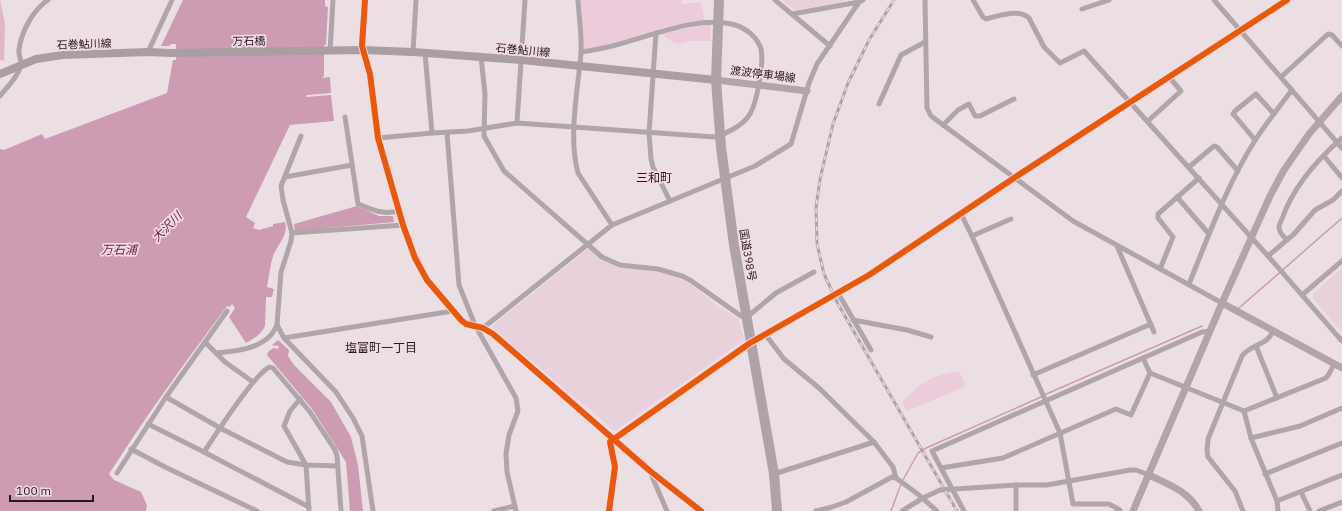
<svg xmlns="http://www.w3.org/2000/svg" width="1342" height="511" viewBox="0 0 1342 511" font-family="'IBM Plex Sans','Noto Sans JP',sans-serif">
  <rect width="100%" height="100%" fill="#ecdfe4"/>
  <g fill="#e8d1da">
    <polygon points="782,0 843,0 844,2 795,10"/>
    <polygon points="589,248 602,260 617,266 653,270 687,281 719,307 739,320 744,340 615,431 491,327"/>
    <polygon points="1342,268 1342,332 1313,298 1313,294"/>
  </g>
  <g fill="#ecccda">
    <polygon points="581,0 681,0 682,4 701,2 705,21 611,45 584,50"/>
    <polygon points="704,25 710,25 711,41 691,41 680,44 672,42 669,39 665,37 662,33"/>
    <path d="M959,371l7,15 -59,25 -5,-10c22,-19 27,-25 57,-30z"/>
  </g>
  <polygon fill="#e1b6c9" points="0,0 5,24 4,61 0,60"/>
  <g fill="#cd9bb2">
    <path d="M183,0h142v6l3,1 -2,38h-2v31l-2,2 8,-1 1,16 -24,2 -1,2 25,-2 3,26 -44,4 -44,92 9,6 -2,5 6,2 14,-4v-2l12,-2c4,13 -7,22 -12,34 -3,10 -4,21 -6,31l7,2 -2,8h-6l-1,29c-3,8 -12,13 -19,17l-17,-26 6,-9 -3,-4 -2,3 -3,-1c-41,55 -81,110 -118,168l5,6 27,12 6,13 -1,6h-146v-362l4,1 38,-16 3,5 122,-46 6,-33h3v-16h-5l-2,2h-8z"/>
    <polygon points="357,206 379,216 393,216 394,222 295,231 294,224"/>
    <polygon points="278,340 289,350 288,356 294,365 331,402 351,437 358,465 363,511 350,511 346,462 312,409 267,355 268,352 273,348 278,349 279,347 277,345 275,346 272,345"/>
  </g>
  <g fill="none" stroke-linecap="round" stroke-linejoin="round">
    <g stroke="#cd9bb2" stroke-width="1.5">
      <polyline points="1239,308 1342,218"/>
      <polyline points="1044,395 1202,326"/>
      <polyline points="903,480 918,453 926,448 1041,397"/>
      <polyline points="891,511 901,484"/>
    </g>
    <g stroke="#b0a6aa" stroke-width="5">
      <polyline points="365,0 362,46 370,74 378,138 403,225 415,258 427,280 461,320 466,324 483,328 493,334 650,471 701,511"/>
      <path d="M578,0c1,17 4,35 3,53 -3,36 -13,84 -3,120l34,52"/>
      <polyline points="775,0 830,46"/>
      <polyline points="925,0 927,108 931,116 1073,221 1222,303"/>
      <path d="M973,0l10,17 3,2c13,-3 33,-11 43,-1l15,29 16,16 24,-12 184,205 74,85"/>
      <polyline points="1214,0 1342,148"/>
      <polyline points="1082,9 1109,0"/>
      <polyline points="792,14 859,2 863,0"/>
      <polyline points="656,33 649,133 651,159 653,167 670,201"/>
      <polyline points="330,51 333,0"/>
      <polyline points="148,52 172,0"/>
      <polyline points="413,52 416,0"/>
      <polyline points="425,53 432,133"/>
      <polyline points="481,57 485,94 484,136 504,171 602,257 620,265 658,269 682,276 690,280 741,316 747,317 776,293 814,272"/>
      <polyline points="1281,77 1328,34 1332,35 1342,46"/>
      <path d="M0,96c7,-9 18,-19 21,-31 1,-4 -3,-10 -2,-15 2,-18 14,-40 29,-50"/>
      <polyline points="879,104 901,55 925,42"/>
      <path d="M345,117l13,87c16,6 24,11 41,7"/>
      <polyline points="1148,121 1181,91 1169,77"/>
      <polyline points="517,123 525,0"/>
      <polyline points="943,125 958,110 969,104 975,116 980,116 1014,99"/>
      <polyline points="447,133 459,285 475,325 516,398 518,411 509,435 506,454 507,472 516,511"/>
      <polyline points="301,136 281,186 283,200 292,233 291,241 281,272 277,325 284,338 336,392 353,418 362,436 373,511"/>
      <path d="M378,138l54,-5 36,-2 49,-8 198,14c11,-3 26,-11 33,-20 9,-12 16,-53 13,-68 -3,-11 -15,-21 -26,-24 -38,-11 -90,14 -127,22 -9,2 -18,4 -27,5"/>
      <polyline points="1255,140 1235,116 1233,114 1235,111 1256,94 1274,114"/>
      <polyline points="1324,156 1342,178"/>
      <polyline points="1189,167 1214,146 1217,147 1238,171"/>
      <polyline points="285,177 352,165"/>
      <polyline points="1177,197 1209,234"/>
      <polyline points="961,214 972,236 1060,433 1073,504 1109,504 1120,510 1120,511"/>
      <polyline points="292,233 403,225"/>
      <polyline points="972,236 1011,219"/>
      <path d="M1287,240c-3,-3 -8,-7 -8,-13 0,-2 2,-6 3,-8 11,-32 35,-59 60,-81"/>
      <polyline points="1117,246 1154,332"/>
      <polyline points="1268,256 1294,234 1315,210 1333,200 1342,191"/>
      <polyline points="1160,269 1173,237 1158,218 1158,214 1199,178"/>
      <path d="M1189,284c19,-47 39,-102 67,-145 11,-17 24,-33 36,-49"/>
      <polyline points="838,293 871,350"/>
      <polyline points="1302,295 1342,261"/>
      <polyline points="853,320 907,330 931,337"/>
      <polyline points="483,328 612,225 755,166 791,144 809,83 817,64 859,2"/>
      <polyline points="765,334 784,359 819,388 874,442 893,467 896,478"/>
      <polyline points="284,338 453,311"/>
      <polyline points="206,343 225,362 253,382"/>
      <polyline points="1256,346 1277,398"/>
      <path d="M216,353c18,-2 40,-3 54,-17 3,-3 5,-7 7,-11"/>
      <polyline points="1143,358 1150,373 1244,411 1326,378 1329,374 1334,364"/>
      <polyline points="1150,373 1131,415 1116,409 1003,458 941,468 932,451 1202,332 1210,331"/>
      <polyline points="1033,375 1151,324"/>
      <polyline points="166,397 220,428 287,462 306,465 337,466"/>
      <polyline points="300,399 290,411 284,426 306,465 309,511"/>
      <polyline points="1244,411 1251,438 1277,501 1278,511"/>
      <polyline points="148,424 204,452 309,507"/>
      <polyline points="1251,438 1300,426 1342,408"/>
      <polyline points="131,449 165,467 257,511"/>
      <path d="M204,452c10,-15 52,-81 66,-85l3,1 37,44 25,38 2,6 4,55"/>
      <polyline points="941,468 964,511"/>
      <polyline points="650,472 667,511"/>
      <polyline points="117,473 166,397 227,311"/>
      <polyline points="774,474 874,442"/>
      <polyline points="1265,474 1342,443"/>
      <polyline points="1301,492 1310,511"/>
      <polyline points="1277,501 1342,475"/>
      <polyline points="494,511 515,506"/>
      <polyline points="609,511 615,467 610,442 614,439 750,343 869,275 1014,178 1287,0"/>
      <polyline points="816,511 832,507 846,502 892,477 896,478 919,495 937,511"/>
      <polyline points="902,511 923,498 940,490 1016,485 1047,485 1130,470 1136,470 1149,475"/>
      <polyline points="1016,511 1016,485"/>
      <path d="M1243,511l-8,-20 -27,-34 -1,-6 1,-12 34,-83c9,-12 25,-10 31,-25"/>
      <polyline points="1319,511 1342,502"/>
    </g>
    <g stroke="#b1a4aa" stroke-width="7">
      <polyline points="716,80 807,91"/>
      <polyline points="1222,303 1342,368"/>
      <path d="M1149,475c19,9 39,16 50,36"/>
      <polyline points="1133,511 1222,303 1270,196 1284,170 1309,134 1342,96"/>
    </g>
    <polyline stroke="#ab9ea3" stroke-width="8" points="0,74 36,59 63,55 148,52 171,53 363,50 413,52 522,60 716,80"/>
    <polyline stroke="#b0a3a8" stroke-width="10" points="719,0 716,80 721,147 734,245 774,474 777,511"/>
    <g stroke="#ada4a8" stroke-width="3">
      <polyline id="rail" points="894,0 869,40 848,83 833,124 820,179 816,208 817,244 824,274 838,304 957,511"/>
    </g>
    <use href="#rail" stroke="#f1dae3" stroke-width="1.5" stroke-dasharray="4.5" stroke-linecap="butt"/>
    <g stroke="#f1dae3" stroke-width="8">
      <g id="cycleway">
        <polyline points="365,0 362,46 370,74 378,138 403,225 415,258 427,280 461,320 466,324 483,328 493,334 650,471 701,511"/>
        <polyline points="609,511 615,467 610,442 614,439 750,343 869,275 1014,178 1287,0"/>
      </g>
    </g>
    <use href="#cycleway" stroke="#e8590c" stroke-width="6"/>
  </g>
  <g text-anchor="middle" stroke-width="3.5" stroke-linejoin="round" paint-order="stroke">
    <g font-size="11" fill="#241b1f" stroke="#f1dae3">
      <text transform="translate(249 41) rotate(-1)" y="4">万石橋</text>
      <text transform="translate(84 44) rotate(-2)" y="4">石巻鮎川線</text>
      <text transform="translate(523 50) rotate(5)" y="4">石巻鮎川線</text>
      <text transform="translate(763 74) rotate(7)" y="4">渡波停車場線</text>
      <text transform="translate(748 255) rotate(80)" y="4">国道398号</text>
    </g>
    <g font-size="12" fill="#241b1f" stroke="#f1dae3">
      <text x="654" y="182">三和町</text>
      <text x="381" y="352">塩富町一丁目</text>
    </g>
    <g font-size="12" font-style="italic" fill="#71224c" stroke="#f1dae3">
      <text transform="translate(167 227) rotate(-45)" y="4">大沢川</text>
      <text x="119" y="254">万石浦</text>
    </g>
  </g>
  <path d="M10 495v6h83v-6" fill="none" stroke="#241b1f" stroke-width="2"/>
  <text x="16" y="495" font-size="12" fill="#241b1f" stroke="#f1dae3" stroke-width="3" paint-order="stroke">100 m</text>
</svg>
